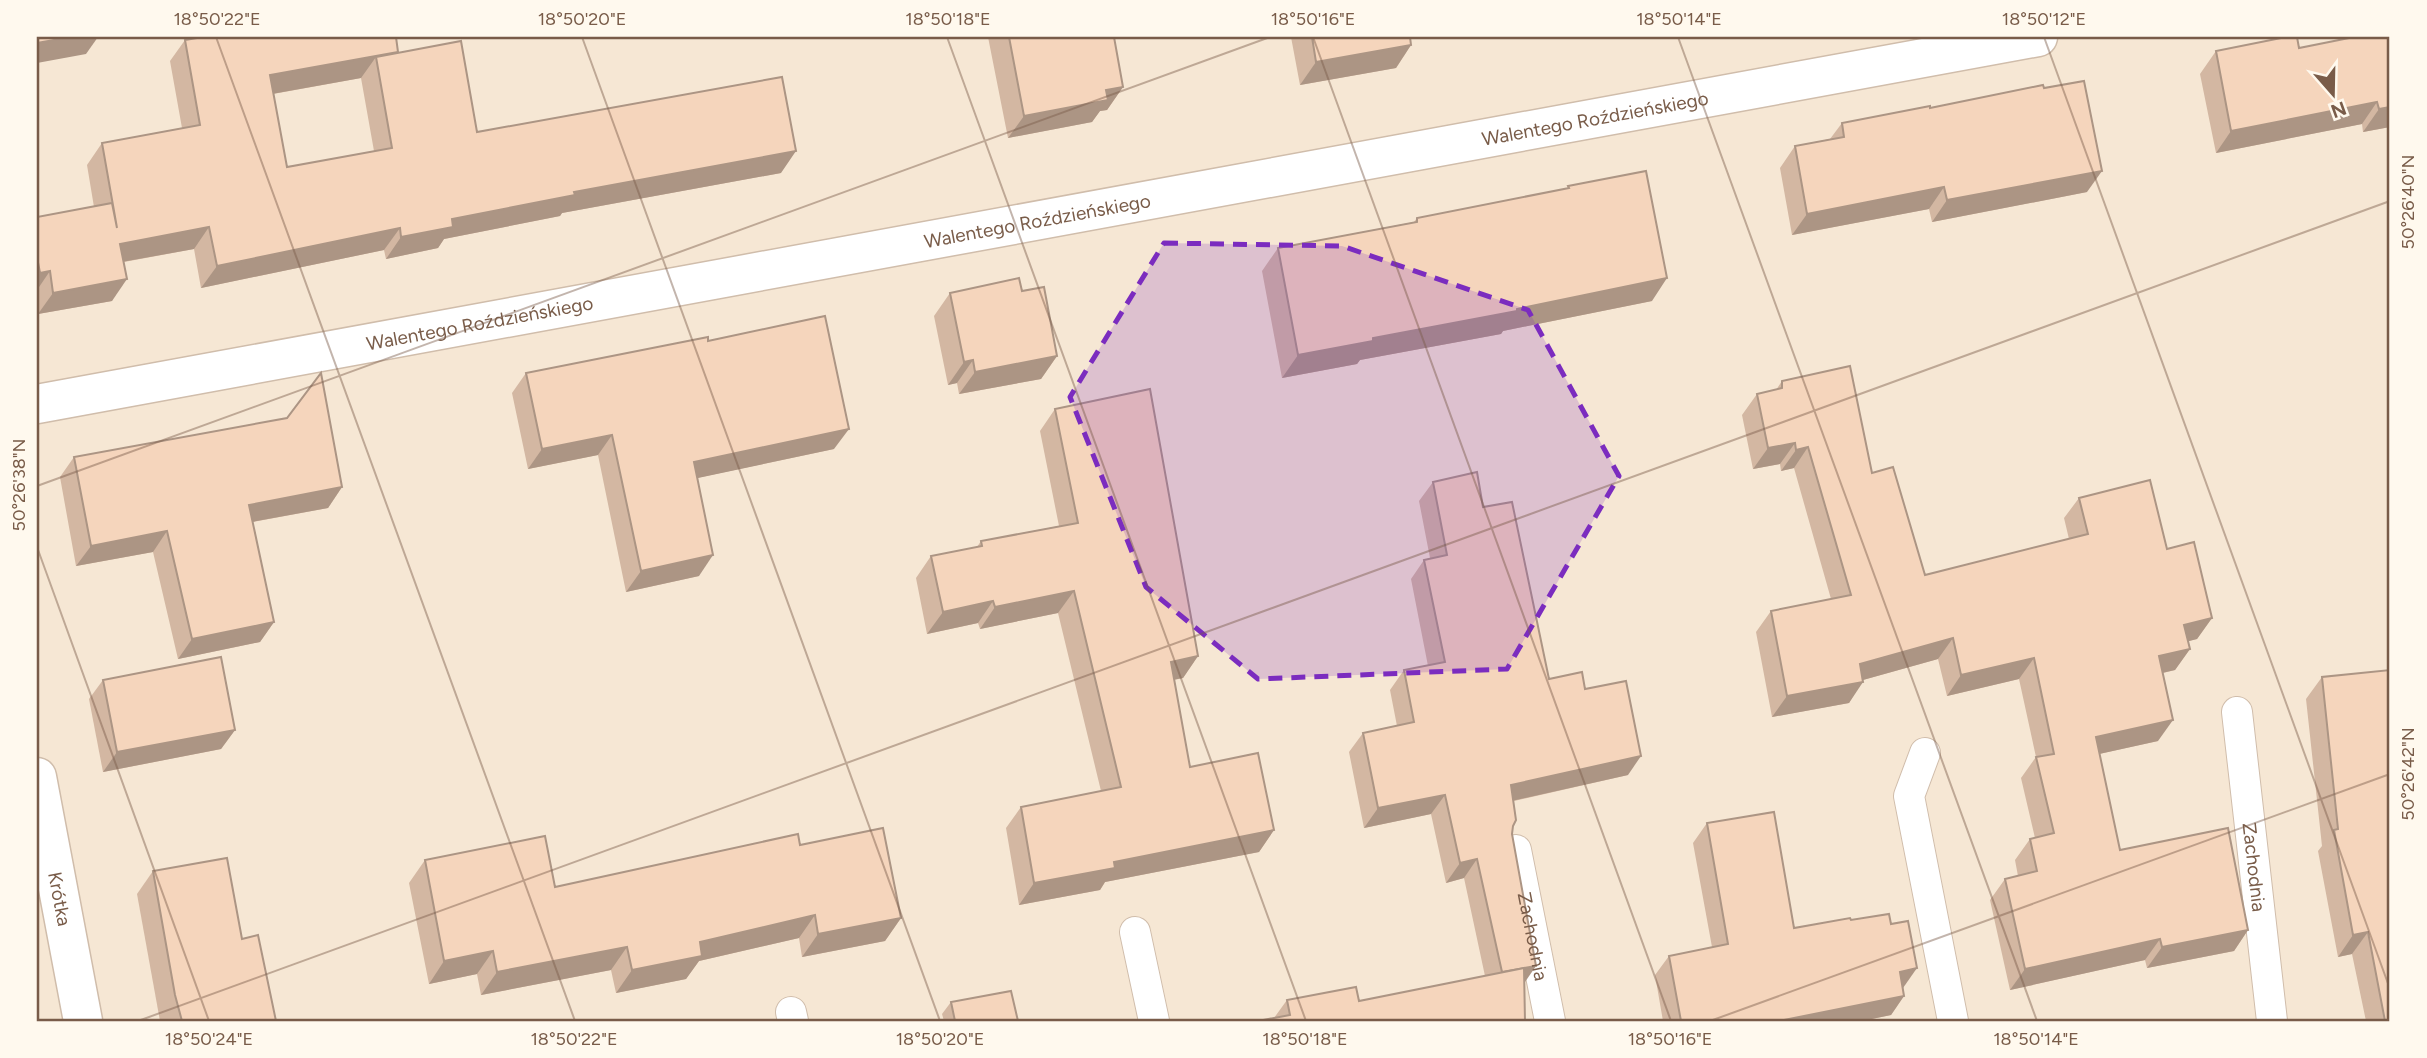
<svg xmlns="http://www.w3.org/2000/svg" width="2427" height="1058" viewBox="0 0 2427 1058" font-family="Figtree,sans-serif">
  <rect width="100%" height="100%" fill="#fef5e6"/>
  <rect fill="#f6e7d4" x="37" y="37" width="2353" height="984"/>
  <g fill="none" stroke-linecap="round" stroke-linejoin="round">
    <g stroke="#d0bdab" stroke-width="32">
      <g id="service">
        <path id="s1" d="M2237,712l35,309"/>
        <polyline points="1925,753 1909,796 1953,1021"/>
        <path id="s2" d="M1516,850l34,171"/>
        <polyline points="1135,932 1154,1021"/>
        <polyline points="791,1012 793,1021"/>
      </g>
    </g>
    <g stroke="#d0bdab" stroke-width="41">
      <g id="minor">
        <path id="s3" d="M37,404l2001,-367"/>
        <path id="s4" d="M37,777l46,244"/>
      </g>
    </g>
    <use href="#service" stroke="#fff" stroke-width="30"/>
    <use href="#minor" stroke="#fff" stroke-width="38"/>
  </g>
  <g fill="#d3b7a2" fill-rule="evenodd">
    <polygon points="988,37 1114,37 1123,87 1107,110 1100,111 1092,122 1008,138"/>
    <polygon points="1291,37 1410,37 1411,45 1396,68 1300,85"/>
    <polygon points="2390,37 2390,127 2363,132 2362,124 2216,153 2200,74 2216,51 2299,48"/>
    <path d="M185,40l213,12 79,80 304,41 -219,40 -2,3 -116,23 -6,9 -52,11 -2,-9 -183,38 -7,-39 -70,13 -12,39 -74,13 -1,-7v-90l57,-10 -7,-42 15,-22 80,-15 -12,-67zM361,78l13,73 -87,16 -14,-73z"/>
    <polygon points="1930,108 2087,192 1932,222 1929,209 1792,235 1780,168 1795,146 1830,139 1842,123"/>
    <polygon points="1568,186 1652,301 1503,331 1501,334 1360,360 1357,364 1282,378 1262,271 1278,248 1414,222 1417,218 1567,189"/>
    <polygon points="1022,291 1057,356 1041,379 959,394 957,383 948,385 934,316 950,293"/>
    <polygon points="708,341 834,449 697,478 699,576 626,592 598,455 528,469 512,393 526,373"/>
    <polygon points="1782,381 1872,473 1925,575 2069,539 2064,518 2079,498 2167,549 2212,618 2197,639 2188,641 2190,649 2175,670 2163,673 2158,741 2099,754 2120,850 2248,930 2234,951 2147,968 2145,960 2010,990 1990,900 2005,879 2018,876 2015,860 2030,839 2035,838 2021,778 2036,757 2019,679 1947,696 1938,659 1863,680 1849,703 1772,717 1756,632 1771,611 1831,599 1794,468 1781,471 1780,464 1753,469 1742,415 1757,394 1776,390"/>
    <polygon points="1055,409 1198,656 1183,678 1174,680 1190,767 1274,830 1259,852 1105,882 1100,890 1019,905 1006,828 1021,807 1101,791 1058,613 980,629 978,623 927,634 916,578 931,556 977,547 981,541 1059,526 1040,431"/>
    <polygon points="74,457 342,487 328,508 253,522 274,622 260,642 178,659 153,552 76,566 60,477"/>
    <polygon points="1433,482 1483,507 1549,679 1585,689 1628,775 1514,801 1512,834 1536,966 1274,1018 1287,1000 1359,1001 1485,976 1464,878 1446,883 1431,814 1364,828 1349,752 1363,733 1397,726 1390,690 1404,670 1428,666 1411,579 1424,560 1430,558 1419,501"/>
    <polygon points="2322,677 2390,1021 2366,1021 2352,954 2338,957 2318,851 2322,846 2306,699"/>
    <polygon points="103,680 235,730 221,749 103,772 89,699"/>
    <polygon points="1707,823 1794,928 1851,920 1903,988 1904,996 1891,1015 1862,1021 1663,1021 1655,975 1669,956 1712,947 1693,843"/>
    <polygon points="800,845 901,918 885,941 802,957 799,938 699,961 686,979 616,993 611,970 481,995 477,974 429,984 409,883 425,860 555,887"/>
    <polygon points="153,871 242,939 276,1021 160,1021 137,894"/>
    <polygon points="951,1002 1018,1021 944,1021 942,1014"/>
  </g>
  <g fill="#ac9584">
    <polygon points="71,37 98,37 86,54 37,63 37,43"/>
    <polygon points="1411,45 1396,68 1300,85 1316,62"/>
    <polygon points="398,52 376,57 361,78 255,97 270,75"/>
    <polygon points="1123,87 1107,110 1100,111 1092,122 1008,138 1024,116 1106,90"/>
    <polygon points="2377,102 2362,124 2216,153 2231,131"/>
    <polygon points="2390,107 2390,127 2363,132 2379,109"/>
    <polygon points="796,151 781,173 562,213 560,216 444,239 438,248 386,259 401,237 452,219 574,192"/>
    <polygon points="2102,171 2087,192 1932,222 1947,200"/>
    <polygon points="1944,187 1929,209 1792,235 1807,214"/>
    <polygon points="209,227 194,249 105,265 120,244"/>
    <polygon points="400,228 384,250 201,288 217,266"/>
    <polygon points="50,271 37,290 37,277 40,273"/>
    <polygon points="1667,278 1652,301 1503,331 1501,334 1360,360 1357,364 1282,378 1298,355 1373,338"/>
    <polygon points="127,279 112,301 38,314 53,293"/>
    <polygon points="1057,356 1041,379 959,394 975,372"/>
    <polygon points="973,360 957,383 948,385 964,362"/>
    <polygon points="849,429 834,449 679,482 694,462"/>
    <polygon points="612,435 598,455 528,469 542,449"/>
    <polygon points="1795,443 1780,464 1753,469 1768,448"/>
    <polygon points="1808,447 1794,468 1781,471 1796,450"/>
    <polygon points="342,487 328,508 235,525 249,505"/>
    <polygon points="167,531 153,552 76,566 91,546"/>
    <polygon points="713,555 699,576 626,592 641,571"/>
    <polygon points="1074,591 1058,613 980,629 995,607"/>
    <polygon points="993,601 978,623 927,634 943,612"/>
    <polygon points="2212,618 2197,639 2170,646 2184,625"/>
    <polygon points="274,622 260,642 178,659 192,639"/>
    <polygon points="1953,638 1938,659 1845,685 1860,664"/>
    <polygon points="2190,649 2175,670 2144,677 2159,656"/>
    <polygon points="1198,656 1183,678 1155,683 1171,662"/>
    <polygon points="2034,658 2019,679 1947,696 1961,675"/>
    <polygon points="1863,682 1849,703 1772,717 1787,696"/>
    <polygon points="2173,720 2158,741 2081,758 2096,737"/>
    <polygon points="235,730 221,749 103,772 117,752"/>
    <polygon points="1641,756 1628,775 1498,804 1511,785"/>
    <polygon points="1445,795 1431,814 1364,828 1378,808"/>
    <polygon points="1274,830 1259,852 1105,882 1100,890 1019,905 1034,883 1114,862"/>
    <polygon points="1477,859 1464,878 1446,883 1460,863"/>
    <polygon points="815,915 799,938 699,961 686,979 616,993 632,970 700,942"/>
    <polygon points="901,918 885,941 802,957 818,934"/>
    <polygon points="2248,930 2234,951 2147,968 2162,947"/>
    <polygon points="2368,932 2352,954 2338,957 2353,935"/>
    <polygon points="2160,939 2145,960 2010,990 2025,969"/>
    <polygon points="627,947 611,970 481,995 497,972"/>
    <polygon points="493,951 477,974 429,984 444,961"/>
    <polygon points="1536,966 1523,985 1502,972"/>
    <polygon points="1917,968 1903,988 1900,972"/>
    <polygon points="1904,996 1891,1015 1862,1021 1779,1021"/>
  </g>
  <g fill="#f5d5bc" stroke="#ac9584" stroke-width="2">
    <polygon points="37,37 71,37 37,43"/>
    <polygon points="203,37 396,37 398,52 270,75 287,167 392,148 376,57 461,41 477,132 782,77 796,151 574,192 575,195 452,219 453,227 401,237 400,228 217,266 209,227 120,244 127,279 53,293 50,271 40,273 37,257 37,217 112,203 117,228 102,143 200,125 185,40"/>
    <polygon points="1009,37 1114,37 1123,87 1106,90 1108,100 1024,116"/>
    <polygon points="1312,37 1410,37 1411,45 1316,62"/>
    <polygon points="2286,37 2297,37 2299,48 2354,37 2390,37 2390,107 2379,109 2377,102 2231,131 2216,51"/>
    <polygon points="2084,81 2102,171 1947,200 1944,187 1807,214 1795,146 1844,137 1842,123 1930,106 1930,108 2043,85 2044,88"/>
    <polygon points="1646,171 1667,278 1517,309 1517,311 1373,338 1373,341 1298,355 1278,248 1417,222 1417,218 1569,188 1568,186"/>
    <polygon points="1019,278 1022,291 1044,287 1057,356 975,372 973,360 964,362 950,293"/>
    <polygon points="825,316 849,429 694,462 713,555 641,571 612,435 542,449 526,373 708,337 708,341"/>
    <polygon points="1850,366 1872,473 1893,467 1925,575 2088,534 2079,498 2150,480 2167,549 2194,542 2212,618 2184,625 2190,649 2159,656 2173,720 2096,737 2120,850 2228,828 2248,930 2162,947 2160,939 2025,969 2005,879 2037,871 2030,839 2054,833 2036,757 2054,754 2034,658 1961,675 1953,638 1860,664 1863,682 1787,696 1771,611 1851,595 1808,447 1796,450 1795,443 1768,448 1757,394 1782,388 1782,381"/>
    <polygon points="321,373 342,487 249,505 274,622 192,639 167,531 91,546 74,457 287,418"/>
    <polygon points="1150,389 1198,656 1171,662 1190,767 1258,753 1274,830 1114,862 1115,868 1034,883 1021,807 1121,787 1074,591 995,607 993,601 943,612 931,556 982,546 981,541 1078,523 1055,409"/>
    <polygon points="1477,472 1483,507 1512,502 1549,679 1582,672 1585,689 1626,681 1641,756 1511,785 1516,820 1513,826 1512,834 1536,966 1502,972 1477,859 1460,863 1445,795 1378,808 1363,733 1414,722 1404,670 1445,662 1424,560 1447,555 1433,482"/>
    <polygon points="221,657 235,730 117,752 103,680"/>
    <polygon points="2390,670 2390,1021 2385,1021 2368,932 2353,935 2334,830 2338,829 2322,677"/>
    <polygon points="1774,812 1794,928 1850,918 1851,920 1889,914 1891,924 1908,921 1917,968 1900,972 1904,996 1779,1021 1681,1021 1669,956 1728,944 1707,823"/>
    <polygon points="883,828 901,918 818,934 815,915 700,942 702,956 632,970 627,947 497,972 493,951 444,961 425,860 545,836 555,887 798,834 800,845"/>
    <polygon points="227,858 242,939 258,935 276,1021 182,1021 175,995 153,871"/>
    <polygon points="1524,968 1525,1021 1258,1021 1290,1015 1287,1000 1356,987 1359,1001"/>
    <polygon points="1011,991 1018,1021 955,1021 951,1002"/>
  </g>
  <path fill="#7b2cbf" fill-opacity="0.2" stroke="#7b2cbf" stroke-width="5" stroke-dasharray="14 9" stroke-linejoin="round" d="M1164,243l178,3 186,64 91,166 -112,193 -249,10 -112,-92 -76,-190z"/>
  <path fill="none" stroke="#795c49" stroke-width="2" stroke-opacity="0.45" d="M216,37l359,984M582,37l358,984M947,37l359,984M1313,37l358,984M1678,37l359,984M2044,37l346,952M37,486l1233,-449M37,547l172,474M138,1021l2252,-820M1710,1021l680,-247"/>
  <g text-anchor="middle" stroke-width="7" stroke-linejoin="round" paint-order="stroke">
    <g font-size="19" fill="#795c49" stroke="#fff9ee">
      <text dy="7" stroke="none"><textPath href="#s3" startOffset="1584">Walentego Roździeńskiego</textPath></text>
      <text dy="7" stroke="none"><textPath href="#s3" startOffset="1017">Walentego Roździeńskiego</textPath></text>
      <text dy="7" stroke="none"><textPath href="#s3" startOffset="450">Walentego Roździeńskiego</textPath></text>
      <text dy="7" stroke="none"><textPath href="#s1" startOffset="156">Zachodnia</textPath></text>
      <text dy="7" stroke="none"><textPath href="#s4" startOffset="124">Krótka</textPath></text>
      <text dy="7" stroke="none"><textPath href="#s2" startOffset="88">Zachodnia</textPath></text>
    </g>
  </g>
  <rect width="2427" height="1058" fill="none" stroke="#fff9ee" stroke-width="77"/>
  <g transform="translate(2333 94) rotate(160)" stroke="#fff9ee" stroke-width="5" paint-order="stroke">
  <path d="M0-5L12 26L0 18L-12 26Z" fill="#795c49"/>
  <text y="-10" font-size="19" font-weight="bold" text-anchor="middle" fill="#795c49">N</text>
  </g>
  <rect x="38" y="38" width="2350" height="982" fill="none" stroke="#795c49" stroke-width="2.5"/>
  <g font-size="18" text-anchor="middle" fill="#795c49">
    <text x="217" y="25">18°50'22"E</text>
    <text x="582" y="25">18°50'20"E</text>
    <text x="948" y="25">18°50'18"E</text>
    <text x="1313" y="25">18°50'16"E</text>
    <text x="1679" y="25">18°50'14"E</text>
    <text x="2044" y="25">18°50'12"E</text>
    <text transform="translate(2408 202) rotate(-90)" y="6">50°26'40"N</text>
    <text transform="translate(19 485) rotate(-90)" y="6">50°26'38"N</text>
    <text transform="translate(2408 774) rotate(-90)" y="6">50°26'42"N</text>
    <text x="209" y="1045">18°50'24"E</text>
    <text x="574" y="1045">18°50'22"E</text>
    <text x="940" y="1045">18°50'20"E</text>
    <text x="1305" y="1045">18°50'18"E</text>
    <text x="1670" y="1045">18°50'16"E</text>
    <text x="2036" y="1045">18°50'14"E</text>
  </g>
</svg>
